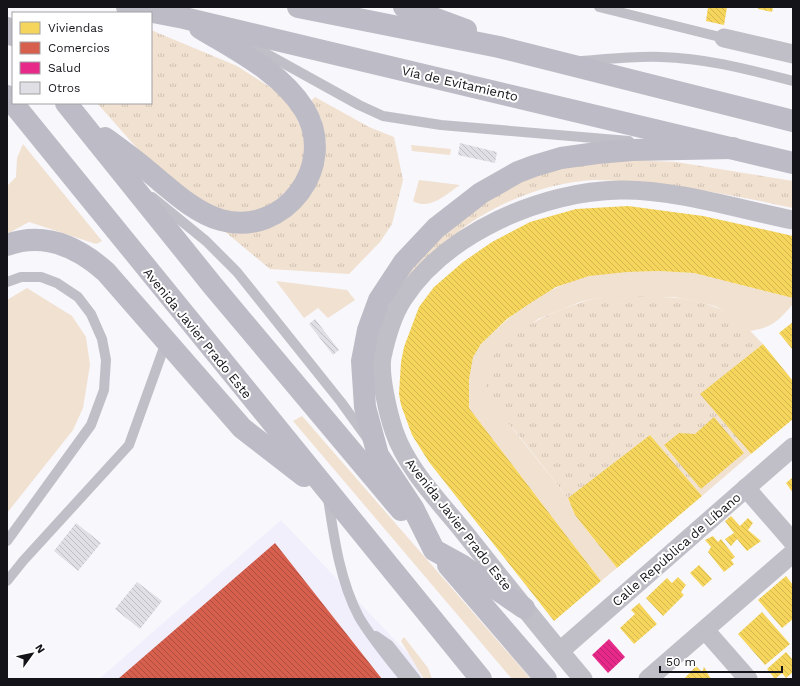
<svg xmlns="http://www.w3.org/2000/svg" width="800" height="686" viewBox="0 0 800 686" font-family="'Work Sans',sans-serif">
  <defs>
    <pattern id="park-tufts" width="24" height="20" patternUnits="userSpaceOnUse"><rect width="24" height="20" fill="#f1e1d0"/><path d="M3 7l-1-3M5 7V3M7 7l1-3M15 17l-1-3M17 17v-4M19 17l1-3" fill="none" stroke="#cec0b2"/></pattern>
    <pattern id="homes-back-hatch" width="6" height="6" patternUnits="userSpaceOnUse"><rect width="6" height="6" fill="#f6d55c"/><path d="M-1 5l2 2M0 0l6 6M5-1l2 2" fill="none" stroke="#d2b64f"/></pattern>
    <pattern id="shops-back-hatch" width="6" height="6" patternUnits="userSpaceOnUse"><rect width="6" height="6" fill="#d6604d"/><path d="M-1 5l2 2M0 0l6 6M5-1l2 2" fill="none" stroke="#ac4e3f"/></pattern>
    <pattern id="health-back-hatch" width="6" height="6" patternUnits="userSpaceOnUse"><rect width="6" height="6" fill="#e7298a"/><path d="M-1 5l2 2M0 0l6 6M5-1l2 2" fill="none" stroke="#ba2270"/></pattern>
    <pattern id="building-back-hatch" width="6" height="6" patternUnits="userSpaceOnUse"><rect width="6" height="6" fill="#e0dfe5"/><path d="M-1 5l2 2M0 0l6 6M5-1l2 2" fill="none" stroke="#bfbec4"/></pattern>
  </defs>
  <rect width="100%" height="100%" fill="#f8f7fc"/>
  <polygon fill="#f2effd" points="281,520 432,679 99,679"/>
  <g fill="#f1e1d0">
    <polygon points="23,144 102,241 96,244 29,222 7,234 7,186 16,177 17,158"/>
    <polygon points="411,145 451,149 450,155 412,151"/>
    <path d="M419,180l41,5c-14,9 -30,26 -47,16z"/>
    <path d="M659,271l35,2 99,25v6c-14,16 -21,24 -43,27l-23,-18 -12,-7 -21,-5 -20,-4h-72l-22,5 -42,17 -32,24 -16,19 -3,29 14,23 67,84 7,17 42,53 -16,13 -132,-173c0,-16 -3,-37 4,-52 6,-12 17,-20 26,-29 25,-23 57,-43 90,-51 23,-5 47,-4 70,-5z"/>
    <polygon points="276,281 347,290 355,300 328,318 318,308 304,318"/>
    <polygon points="27,288 72,316 86,337 90,365 83,408 73,430 7,513 7,300"/>
    <polygon points="302,416 531,679 512,679 293,421"/>
    <polygon points="404,637 428,668 432,679 424,679 401,641"/>
  </g>
  <g fill="url(#park-tufts)">
    <polygon points="151,30 237,66 279,93 292,109 306,138 302,177 264,211 223,214 158,172 97,103 151,103"/>
    <polygon points="315,97 369,127 394,137 403,180 392,224 380,242 349,274 270,269 223,230 300,206 313,190 322,169 326,144 321,119 311,101"/>
    <path d="M614,159l62,3 117,19v27c-50,-11 -99,-20 -150,-25 -16,-1 -32,-3 -48,-3 -44,2 -89,19 -125,43 -26,18 -46,43 -67,66l-5,-9 10,-14 87,-75 61,-22z"/>
    <path d="M602,297c43,0 91,-5 129,18 12,7 22,19 32,29l-62,50 50,60 -49,42 -52,-61 -82,63c-18,-23 -35,-45 -53,-67 -9,-10 -24,-27 -28,-40 -14,-52 77,-86 115,-94z"/>
  </g>
  <g fill="url(#homes-back-hatch)">
    <polygon points="708,7 727,7 724,25 706,21"/>
    <polygon points="759,7 773,7 772,12 758,9"/>
    <polygon points="628,206 703,216 793,236 793,298 694,273 659,271 627,272 589,276 556,287 532,302 507,319 481,344 473,357 469,379 469,408 601,581 554,621 429,462 412,435 401,405 399,394 401,362 404,347 419,307 434,287 463,262 492,242 530,222 576,209"/>
    <polygon points="793,322 793,350 779,333"/>
    <polygon points="763,344 793,381 793,419 751,454 700,394"/>
    <polygon points="714,417 744,453 701,489 664,445 679,433 695,434"/>
    <polygon points="650,435 702,496 617,568 575,515 568,498"/>
    <polygon points="793,477 793,493 786,483"/>
    <polygon points="731,516 740,526 748,518 753,523 748,530 761,541 747,551 737,539 731,546 725,539 734,533 725,521"/>
    <polygon points="713,536 718,542 721,539 735,557 731,560 734,564 724,572 708,552 711,547 705,540"/>
    <polygon points="699,565 712,579 703,587 690,573"/>
    <polygon points="786,576 793,585 793,619 782,628 758,600"/>
    <polygon points="678,577 686,585 681,592 684,595 663,616 646,598 667,578 672,583"/>
    <polygon points="639,603 657,624 634,644 620,628 635,614 631,610"/>
    <polygon points="762,612 790,644 765,665 738,634"/>
    <polygon points="786,652 793,660 793,672 786,678 782,673 775,679 767,669"/>
    <polygon points="696,666 702,672 704,667 711,679 684,679"/>
  </g>
  <polygon fill="url(#shops-back-hatch)" points="275,543 382,679 118,679"/>
  <polygon fill="url(#health-back-hatch)" points="609,639 625,657 608,673 592,655"/>
  <g fill="url(#building-back-hatch)">
    <polygon points="460,143 497,152 495,163 458,155"/>
    <polygon points="315,319 339,350 333,355 309,324"/>
    <polygon points="76,523 101,543 78,571 54,551"/>
    <polygon points="137,582 162,601 140,629 115,609"/>
  </g>
  <g fill="none" stroke-linecap="round" stroke-linejoin="round">
    <g stroke="#c0bec7" stroke-width="10">
      <polyline points="599,7 724,38"/>
      <polyline points="244,44 265,53 359,105 383,116 441,125 629,141"/>
      <path d="M582,61c26,-2 53,-5 79,-4 45,1 89,13 132,24"/>
      <polyline points="152,197 206,241 237,272 341,402 367,438"/>
      <polyline points="7,282 21,277 41,277 57,283 78,297 91,314 102,339 106,360 104,390 91,425 7,541"/>
      <path d="M328,498c6,40 12,83 31,119 13,22 30,42 46,62"/>
      <polyline points="7,581 23,561 129,445 166,342"/>
      <polyline points="376,636 389,645 416,679"/>
    </g>
    <g stroke="#c0bec7" stroke-width="19">
      <polyline points="724,38 793,54"/>
      <polyline points="746,488 793,542"/>
      <polyline points="705,630 748,679"/>
      <polyline points="560,651 793,447"/>
      <path d="M583,679c-41,-48 -80,-98 -119,-147 -25,-31 -57,-63 -70,-101 -6,-18 -15,-56 -12,-74 4,-19 10,-41 21,-58 43,-66 139,-108 217,-109 55,-1 118,19 173,30"/>
      <polyline points="648,679 793,553"/>
    </g>
    <g stroke="#bdbbc5" stroke-width="22">
      <polyline points="127,7 184,18 793,163"/>
      <polyline points="298,7 499,47 793,121"/>
      <polyline points="404,7 466,30"/>
      <polyline points="7,28 13,35"/>
      <polyline points="7,96 481,679"/>
      <polyline points="66,103 213,286 401,510"/>
      <path d="M105,138c15,11 29,21 43,33 21,17 45,41 73,49 63,18 118,-55 83,-111 -23,-37 -68,-59 -104,-81"/>
      <path d="M7,245c38,-14 71,2 99,27l136,156 62,48"/>
      <polyline points="448,565 546,679"/>
      <polyline points="524,608 463,566 434,550 413,508 378,455 365,407 362,361 368,330 379,300 404,262 436,228 481,193 518,172 534,166 561,158 597,153 632,150 733,148"/>
    </g>
  </g>
  <g text-anchor="middle" stroke-width="4" stroke-linejoin="round" paint-order="stroke">
    <g font-size="13" fill="#141319" stroke="#fff">
      <text transform="translate(460 83) rotate(13)" y="5">Vía de Evitamiento</text>
      <text transform="translate(198 333) rotate(51)" y="5">Avenida Javier Prado Este</text>
      <text transform="translate(459 524) rotate(52)" y="5">Avenida Javier Prado Este</text>
      <text transform="translate(676 549) rotate(-41)" y="5">Calle República de Líbano</text>
    </g>
  </g>
  <rect width="800" height="686" fill="none" stroke="#141319" stroke-width="16"/>
  <rect x="12" y="12" width="140" height="92" fill="#ffffff" stroke="#a1a1a3"/>
  <rect x="20" y="22" width="20" height="12" fill="#f6d55c" stroke="#a1a1a3"/>
  <text x="48" y="32" font-size="12" fill="#141319">Viviendas</text>
  <rect x="20" y="42" width="20" height="12" fill="#d6604d" stroke="#a1a1a3"/>
  <text x="48" y="52" font-size="12" fill="#141319">Comercios</text>
  <rect x="20" y="62" width="20" height="12" fill="#e7298a" stroke="#a1a1a3"/>
  <text x="48" y="72" font-size="12" fill="#141319">Salud</text>
  <rect x="20" y="82" width="20" height="12" fill="#e0dfe5" stroke="#a1a1a3"/>
  <text x="48" y="92" font-size="12" fill="#141319">Otros</text>
  <g transform="translate(32 654) rotate(57)" stroke="#ffffff" stroke-width="3" paint-order="stroke">
  <path d="M0-3L7 15L0 10L-7 15Z" fill="#141319"/>
  <text y="-6" font-size="11" font-weight="bold" text-anchor="middle" fill="#141319">N</text>
  </g>
  <path d="M660 666v6h122v-6" fill="none" stroke="#141319" stroke-width="2"/>
  <text x="666" y="666" font-size="12" fill="#141319" stroke="#ffffff" stroke-width="3" paint-order="stroke">50 m</text>
</svg>
